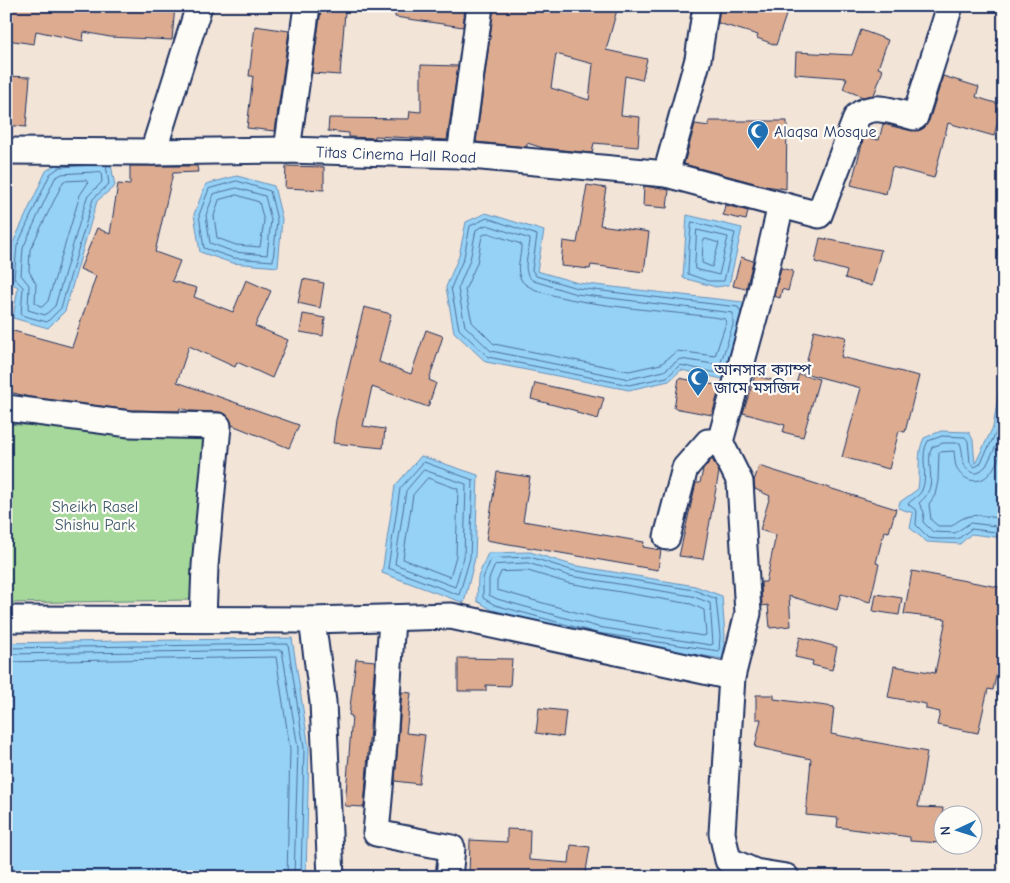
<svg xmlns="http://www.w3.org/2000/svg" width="1010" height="883" viewBox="0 0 1010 883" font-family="'Comic Neue','Noto Sans Bengali',sans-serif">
  <rect width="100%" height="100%" fill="#f3e4d8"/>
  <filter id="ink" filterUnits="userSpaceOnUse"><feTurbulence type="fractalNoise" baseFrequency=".02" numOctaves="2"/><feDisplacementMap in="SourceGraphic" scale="10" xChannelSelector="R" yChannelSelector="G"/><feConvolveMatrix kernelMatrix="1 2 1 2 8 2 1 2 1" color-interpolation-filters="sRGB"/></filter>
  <g filter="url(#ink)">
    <polygon fill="#a5d89a" stroke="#60847c" points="6,424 206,436 192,600 6,603"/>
    <g fill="#96d1f6" stroke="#6590b9">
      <polygon points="110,159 115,186 97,201 65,311 48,328 13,318 18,287 9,282 12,245 46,171 58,163"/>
      <polygon points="237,176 274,186 282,219 278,267 232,263 200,252 194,214 206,184"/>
      <polygon points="486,213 544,231 537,271 578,283 743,302 746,313 727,380 681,370 669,381 629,390 486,362 454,332 446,287 459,256 466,222"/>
      <polygon points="687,215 742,228 729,285 716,287 683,278"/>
      <path d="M1004,360v178l-33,-4 -11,10 -33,-2 -17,-14 3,-15 -15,-5 2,-6 18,-13c3,-18 -2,-35 6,-51l17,-7 28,1 4,8 2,24 18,-37z"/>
      <polygon points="421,456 478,475 475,558 464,603 382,573 395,486"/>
      <polygon points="530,552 572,565 695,586 722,596 725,636 723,659 596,638 492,610 477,601 478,577 488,553"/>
      <polygon points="292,638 309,748 306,877 6,877 6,643"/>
    </g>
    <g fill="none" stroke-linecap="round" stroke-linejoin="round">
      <g stroke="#4c709b" stroke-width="1">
        <polyline points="96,165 60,167 50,174 17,246 14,278 23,287 21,315 47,322 61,308 93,199 109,184 106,165"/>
        <polygon points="101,172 102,182 87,197 55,306 45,315 28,310 29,285 21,275 23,248 55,178 62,174"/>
        <polygon points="64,181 86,180 88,183 80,195 48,301 42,307 35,303 36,284 29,271 30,250"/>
        <polygon points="237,181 270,191 277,220 273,261 233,258 204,248 199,215 209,189"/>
        <polygon points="237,188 265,196 271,220 267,255 234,252 210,243 206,215 214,194"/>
        <polygon points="237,195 259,202 264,221 260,247 236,245 217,238 214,216 219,200"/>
        <polygon points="692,222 735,233 724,281 708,281 688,274 689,247"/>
        <path d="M487,225l43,14c0,13 -11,34 4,42l42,13 157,19v12l-13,40 -40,-6 -16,12 -35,8 -138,-28 -26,-25 -7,-37 12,-29 6,-30z"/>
        <polygon points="697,230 728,237 719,275 695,269"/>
        <path d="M488,233l33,11c1,12 -7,26 1,37 18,24 167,31 203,38l1,4 -11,33 -38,-5 -16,13 -32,7 -135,-27 -22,-22 -7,-32 12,-27 5,-27z"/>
        <polygon points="706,239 719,243 712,267 702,263 703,241"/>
        <polyline points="726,367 722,374 680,365 667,377 629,385 488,357 459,329 451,288 464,257 470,226 487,218 537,235 532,270 536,276 577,288 738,307 741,313"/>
        <path d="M1004,389l-6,40 -18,35 -5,3 -5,-4 -2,-22 -3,-4 -23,-1 -14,5c-9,15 1,33 -6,49 -2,6 -10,9 -14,14l9,7 -1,14 13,13 7,1h22l13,-10 33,4"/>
        <path d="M1004,430l-18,36 -8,7c-19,0 -13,-18 -18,-30h-17l-11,4c-7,14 4,33 -5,47 -2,4 -5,6 -8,9l5,9 -1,10 10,10 22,1 15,-10 34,4"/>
        <path d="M1004,447c-7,14 -14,38 -34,33 -5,-2 -10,-5 -12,-10 -4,-6 -3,-13 -4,-19l-15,1 -1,29 -3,14 -6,9 2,16 7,6h14c17,-16 30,-10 52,-7"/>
        <polygon points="424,462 473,480 470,558 459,595 388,568 400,489"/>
        <polygon points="424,470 466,484 464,557 455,587 395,564 406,491"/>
        <polygon points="428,478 458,489 456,556 450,577 403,559 413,495"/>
        <polygon points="530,557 571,570 694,590 716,599 720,636 719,651 597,633 495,605 483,598 483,578 491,559"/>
        <polygon points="528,563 570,576 692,596 710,603 713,644 710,645 598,627 497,599 489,595 489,579 495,565"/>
        <polygon points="528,571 568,583 691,604 704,610 706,635 703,636 600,619 497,590 497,581 501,572"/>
        <polyline points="6,648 288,644 304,748 301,877"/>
        <polyline points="6,654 282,650 298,748 294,877"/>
        <polyline points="6,662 276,657 290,749 287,877"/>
      </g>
    </g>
    <g fill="#ddac90" stroke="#1b2f5e" fill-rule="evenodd">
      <polygon points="12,6 175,6 172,40 110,37 84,32 83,41 36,31 34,44 7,40"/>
      <polygon points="396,6 465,6 463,27 395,17"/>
      <path d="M494,6h124l-12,44 41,9 -5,21 -17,-4 -4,39 19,2 -2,30 -44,-4 -2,10 -49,-5 -16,-5v4l-51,-5zM556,54l37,10 -4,36 -38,-12z"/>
      <polygon points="720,6 789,6 776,45 757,38 758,35 718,23"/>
      <polygon points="321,10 345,12 340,75 312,73"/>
      <polygon points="255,26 289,31 275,131 247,128 253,76 249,76"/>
      <polygon points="861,30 888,40 878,68 883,70 874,95 863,97 843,89 847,78 795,74 796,52 852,55"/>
      <polygon points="421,65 458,66 447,140 375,136 375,138 349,137 349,133 328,131 329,118 409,119 410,111 421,112"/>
      <polygon points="6,76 30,77 26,127 6,125"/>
      <polygon points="943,76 979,87 976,97 1002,105 994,136 948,123 934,178 892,167 886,194 851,185 864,137 879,140 883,124 912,131 924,128 929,121"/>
      <polygon points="709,121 787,121 786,189 765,186 684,164 695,124 709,126"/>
      <polygon points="130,166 197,166 198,172 173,173 155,252 180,261 172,281 197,288 194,297 233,312 246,280 271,291 255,326 288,340 272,378 237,362 235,367 189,346 177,382 299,425 289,448 232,425 226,414 219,412 190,411 180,408 179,411 131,410 29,397 6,391 6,329 72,347 96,276 80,269 97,228 110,234 118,184 130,185"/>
      <polygon points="286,166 324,167 324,190 285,188"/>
      <polygon points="587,185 606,188 600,225 649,232 644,272 591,265 590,269 561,266 563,241 577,243"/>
      <polygon points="644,186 669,190 667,208 643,206"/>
      <polygon points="725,205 748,211 746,220 723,215"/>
      <polygon points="820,238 881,250 872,286 845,278 847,271 815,262"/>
      <polygon points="741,257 753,261 746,289 733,286"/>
      <polygon points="781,268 793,271 788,291 782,289 780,298 774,296"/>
      <polygon points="303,279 324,283 320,308 298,303"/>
      <polygon points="364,307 391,314 379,362 411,374 426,330 443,336 429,380 436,383 428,407 372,387 363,426 385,429 383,448 333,443 336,420"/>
      <polygon points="303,314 325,318 323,336 300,332"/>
      <polygon points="814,330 846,337 841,357 919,376 905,432 899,431 889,469 842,457 861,388 804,373"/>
      <polygon points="799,374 819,379 803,437 783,432 785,425 743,413 755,375 795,387"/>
      <polygon points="679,378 720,386 712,415 674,408"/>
      <polygon points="535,383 604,398 598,419 577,413 577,411 531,399"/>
      <polygon points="712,459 719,472 703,559 679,556 696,483 700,483 703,470"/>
      <polygon points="759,466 896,509 889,532 884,531 876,563 879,564 870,602 841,594 837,610 789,596 791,626 770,628 768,605 762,606 761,582 766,582 776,535 760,530 770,496 755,489 754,481"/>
      <polygon points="497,472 530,477 523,521 644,542 643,547 661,550 658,570 486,540"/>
      <polygon points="912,571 1004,588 1004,639 993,690 988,689 978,733 937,725 940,712 926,709 926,704 888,697 894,666 935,673 946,619 904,614"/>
      <polygon points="876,594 902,598 899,615 873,611"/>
      <polygon points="800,637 837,647 832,670 812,665 813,661 795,657"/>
      <polygon points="458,658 512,659 510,686 486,685 486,691 458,691"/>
      <polygon points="356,659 375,661 364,807 345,806 352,716 349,715"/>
      <polygon points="402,692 411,693 406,733 425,735 419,784 395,781"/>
      <polygon points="756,695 774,695 774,699 834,707 831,734 927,752 918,807 943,808 941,843 910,841 910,837 837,827 838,818 806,815 811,759 755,747 761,719 756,719"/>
      <polygon points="539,708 566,711 563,737 536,733"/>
      <polygon points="507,829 530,830 529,860 569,863 571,845 590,847 585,877 469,877 470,840 507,842"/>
    </g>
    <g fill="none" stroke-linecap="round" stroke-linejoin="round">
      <g stroke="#1b2f5e" stroke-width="29">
        <g id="street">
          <polyline points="287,150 307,6"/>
          <path d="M6,151l147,1 134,-2 173,5 206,19 153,41 38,-99c17,-14 38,-4 58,1l35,-111"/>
          <polyline points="153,152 199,6"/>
          <polyline points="460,155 480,6"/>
          <polyline points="666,174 698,59 706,6"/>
          <polyline points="781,205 758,303 720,442 740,482 748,613 732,677 722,833 728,860 755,872 786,877"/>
          <polyline points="6,408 130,424 218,426 205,566 203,619"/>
          <polyline points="667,537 685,468 708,442 720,442"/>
          <polyline points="6,619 312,620 323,702 331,877"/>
          <polyline points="392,619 384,743 376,833 452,848 449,877"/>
          <polyline points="312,620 451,616 732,677"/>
        </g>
      </g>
      <use href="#street" stroke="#fdfcf7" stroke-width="25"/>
    </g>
  </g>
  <defs>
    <g id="mosque-pin" transform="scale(1.125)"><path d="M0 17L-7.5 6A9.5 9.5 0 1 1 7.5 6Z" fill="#1f6fb2" stroke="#fdfcf7"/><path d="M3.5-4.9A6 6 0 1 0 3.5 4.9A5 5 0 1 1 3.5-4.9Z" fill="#fff"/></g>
  </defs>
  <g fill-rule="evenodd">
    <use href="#mosque-pin" x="758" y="131"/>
    <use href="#mosque-pin" x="698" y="378"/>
  </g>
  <g text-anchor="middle" stroke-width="4.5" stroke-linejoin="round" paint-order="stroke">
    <g font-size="16" fill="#1b2f5e" stroke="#fdfcf7" text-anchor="start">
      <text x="774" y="137">Alaqsa Mosque</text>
      <text x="714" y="375">আনসার ক্যাম্প<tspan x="714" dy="18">জামে মসজিদ</tspan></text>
    </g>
    <g font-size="16" fill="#1b2f5e" stroke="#fdfcf7">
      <text transform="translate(396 154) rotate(2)" y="6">Titas Cinema Hall Road</text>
    </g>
    <g font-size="16" fill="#3e596d" stroke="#fdfcf7">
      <text x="95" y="512">Sheikh Rasel<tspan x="95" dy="18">Shishu Park</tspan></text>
    </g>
  </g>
  <rect width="1010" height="883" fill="none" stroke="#fdfcf7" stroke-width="25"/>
  <rect x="12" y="12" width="985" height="858" fill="none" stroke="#1b2f5e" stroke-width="2" filter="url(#ink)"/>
  <g transform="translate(958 830) rotate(266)"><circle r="24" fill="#fdfcf7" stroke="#a3aaba"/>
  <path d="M0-4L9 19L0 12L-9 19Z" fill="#1f6fb2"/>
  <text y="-8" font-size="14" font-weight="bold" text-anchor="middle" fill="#1b2f5e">N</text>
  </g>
</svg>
